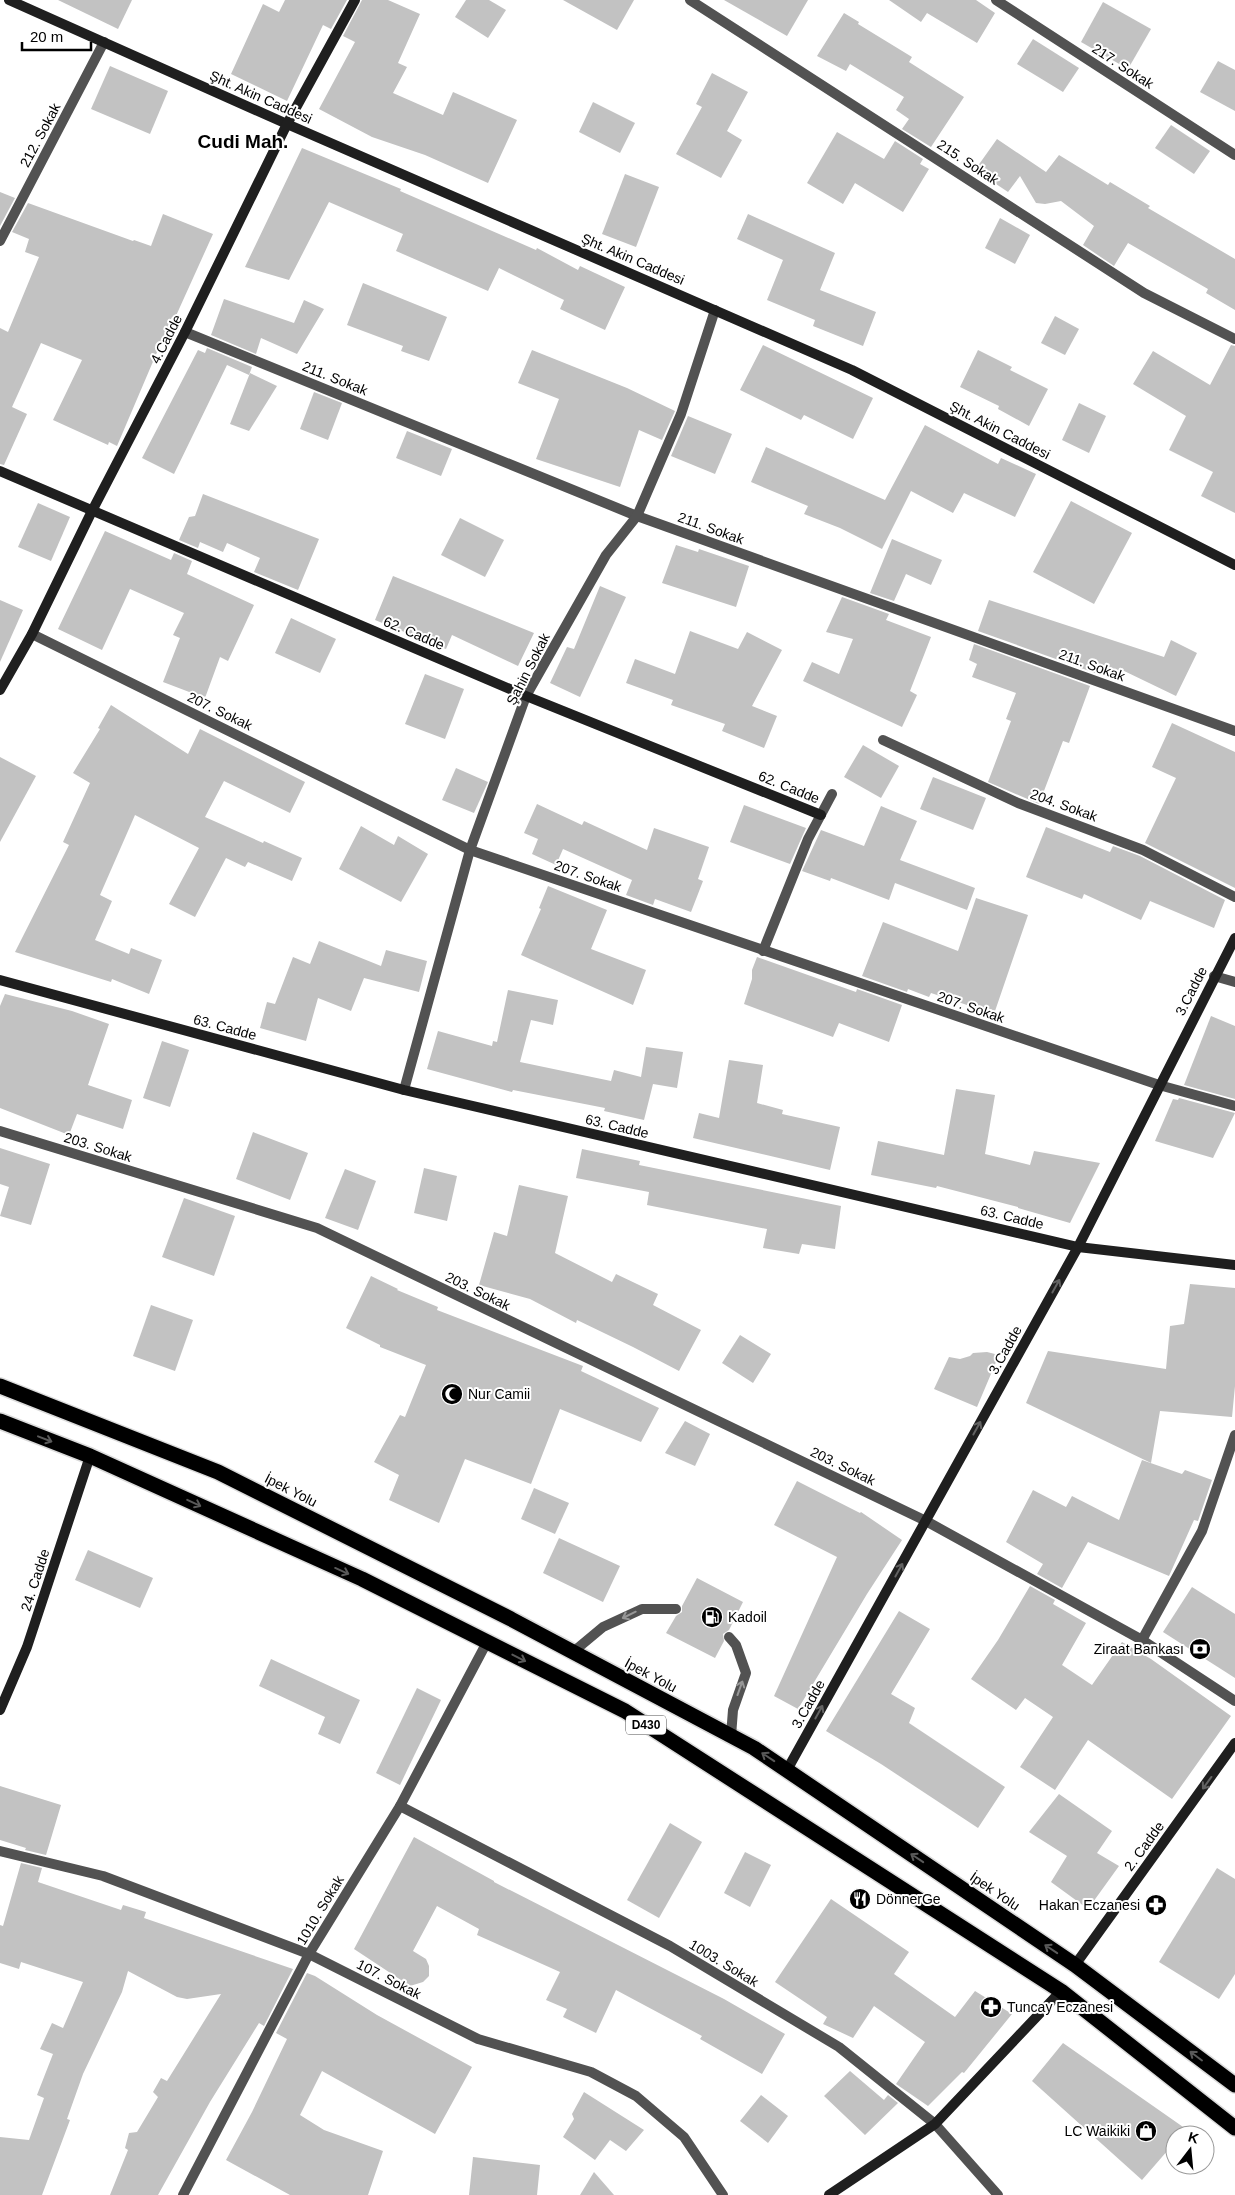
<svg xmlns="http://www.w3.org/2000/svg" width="1235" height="2195" viewBox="0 0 1235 2195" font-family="Arial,sans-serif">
  <rect width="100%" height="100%" fill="#fff"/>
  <g fill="#c2c2c2">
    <polygon points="58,0 132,0 118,29"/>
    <polygon points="285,0 347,0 331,29 323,25 287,101 231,74 263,4 279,12"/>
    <polygon points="362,0 388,0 420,14 398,63 407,67 393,93 443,115 453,92 517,120 488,183 425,155 372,137 319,109 355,42 343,36"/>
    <polygon points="466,0 489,0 506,10 488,38 455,17"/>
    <polygon points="563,0 634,0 617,30"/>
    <polygon points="724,0 808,0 787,36"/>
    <polygon points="889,0 976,0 995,13 977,43 927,13 921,22"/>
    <polygon points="1103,2 1151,29 1128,69 1081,42"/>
    <polygon points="844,13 859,22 858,24 912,57 909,62 964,97 931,147 902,129 909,119 896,110 904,97 850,64 846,71 817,56"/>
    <polygon points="1033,39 1079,68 1063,92 1017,64"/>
    <polygon points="1218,61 1235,70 1235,111 1200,92"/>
    <polygon points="110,66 168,91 150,134 91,109"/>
    <polygon points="712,73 748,92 727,131 742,140 721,178 676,154 702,107 696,104"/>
    <polygon points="593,102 635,123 620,153 579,132"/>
    <polygon points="1171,125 1210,151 1194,174 1155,148"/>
    <polygon points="837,132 884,159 895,141 923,159 920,164 929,169 903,212 855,183 843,204 807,183"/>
    <polygon points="997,139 1046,172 1059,155 1108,185 1110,182 1150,206 1148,208 1235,259 1235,310 1206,293 1208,289 1128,243 1114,266 1083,245 1094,226 1061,201 1045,204 1036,203 1020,176 1008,192 975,170"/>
    <polygon points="302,148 401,189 400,191 536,250 537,248 578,270 580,266 625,287 605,330 560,309 564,300 499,268 488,291 396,251 403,234 329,202 289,280 245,267"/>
    <polygon points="625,174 659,187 636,247 602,234"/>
    <polygon points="0,192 15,198 0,226"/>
    <polygon points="28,203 133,241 134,240 151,246 163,214 213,234 175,318 172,317 117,446 109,442 108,445 53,420 82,360 41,343 12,407 27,414 4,465 0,464 0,328 8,332 39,257 25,252 29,239 12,232"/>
    <polygon points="748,214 835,253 820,290 876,312 863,346 813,326 815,320 767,300 783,260 737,239"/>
    <polygon points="1000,218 1030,235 1015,264 985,248"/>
    <polygon points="363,283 447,317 429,361 401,351 403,346 347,325"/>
    <polygon points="224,299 294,323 304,300 324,309 297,354 261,338 256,354 211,335"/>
    <polygon points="1055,316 1079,329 1065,355 1041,343"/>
    <polygon points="763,345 873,398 853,439 804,415 801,420 740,390"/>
    <polygon points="1231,345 1235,346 1235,513 1201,496 1213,472 1169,450 1186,416 1133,384 1153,351 1210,385"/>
    <polygon points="207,348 252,367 249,375 227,365 174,474 142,458 198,350 205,353"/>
    <polygon points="532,350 627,388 675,411 662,440 639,430 620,487 536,459 559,399 518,383"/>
    <polygon points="978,350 1012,367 1010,370 1048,389 1029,426 998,409 999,406 960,387"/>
    <polygon points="250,373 277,386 249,431 230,424"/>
    <polygon points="314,392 342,403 328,440 300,429"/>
    <polygon points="1079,403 1106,416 1089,453 1062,440"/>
    <polygon points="688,416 732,434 715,474 671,456"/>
    <polygon points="925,425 998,464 1001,458 1036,474 1015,517 964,493 953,513 911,491 882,549 840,528 804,514 808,506 751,482 766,447 885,500"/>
    <polygon points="407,431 452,449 441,476 396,458"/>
    <polygon points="203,494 319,539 298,590 254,572 260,558 227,543 223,552 200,542 198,548 179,540 189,517 195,516"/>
    <polygon points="1071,501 1132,533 1094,604 1033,572"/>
    <polygon points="38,503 70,517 51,561 18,547"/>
    <polygon points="460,518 504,540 485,577 441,555"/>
    <polygon points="105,531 171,560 174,553 192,561 187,574 254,605 228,661 220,657 205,698 163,682 180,638 173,635 184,613 130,589 102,650 58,629"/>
    <polygon points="892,539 942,560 931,585 906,574 894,601 870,593"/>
    <polygon points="676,545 698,552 699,549 749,566 736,607 662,583"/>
    <polygon points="393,576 534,633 518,666 452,635 446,649 375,620"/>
    <polygon points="600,586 626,597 580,697 550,683 567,647 574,649"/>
    <polygon points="842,597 889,614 886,620 931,637 910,691 917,695 902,727 803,681 812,662 839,674 853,639 826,632"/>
    <polygon points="0,600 23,610 0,662"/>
    <polygon points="989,600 1164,657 1171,640 1197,653 1176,696 1120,669 1118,675 1098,668 1095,673 978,631"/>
    <polygon points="291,618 336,639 320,673 275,653"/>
    <polygon points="690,631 738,649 747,632 782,650 752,706 777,716 764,748 722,731 725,724 671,705 673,700 626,683 635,659 675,674"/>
    <polygon points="974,644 1090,686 1069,743 1063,741 1039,804 988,782 1011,721 1006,719 1016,693 972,677 977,664 969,660"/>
    <polygon points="425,674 464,689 445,739 405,724"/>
    <polygon points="111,705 188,754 200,729 305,782 290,813 224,781 205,817 263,843 264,841 302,858 292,881 248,862 245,867 226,858 195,917 169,904 199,848 135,815 100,895 112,901 95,940 129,954 131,948 162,960 149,994 112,979 111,982 15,952 69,845 63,842 90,783 73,773 100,729 98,728"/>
    <polygon points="1172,723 1235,752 1235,888 1145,843 1176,778 1152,767"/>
    <polygon points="863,745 899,766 881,798 844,777"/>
    <polygon points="0,757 36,776 0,842"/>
    <polygon points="456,768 488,782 474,813 442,800"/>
    <polygon points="933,777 986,798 973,830 920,809"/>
    <polygon points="537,804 582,825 584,821 647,850 654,828 709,847 698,879 703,881 691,912 655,899 653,905 626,895 632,880 563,849 556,865 532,854 538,839 524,833"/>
    <polygon points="744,805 806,828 790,864 730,842"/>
    <polygon points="881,806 917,821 900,860 975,888 967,910 895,883 889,900 831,878 830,881 802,871 821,830 864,846"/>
    <polygon points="361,826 394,845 398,836 428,854 401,902 339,869"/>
    <polygon points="1046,827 1110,852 1113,846 1140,856 1225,900 1214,928 1150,901 1141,920 1084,894 1082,899 1026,877"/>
    <polygon points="548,886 607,910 591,949 646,970 633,1005 521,955 541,909 539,908"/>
    <polygon points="976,898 1028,915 994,1014 931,993 929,997 908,989 907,992 862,976 883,922 958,951"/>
    <polygon points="319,941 381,966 386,950 427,961 419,992 364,978 351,1011 318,998 306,1041 260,1028 267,1002 275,1004 293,957 310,964"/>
    <polygon points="757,957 856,992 857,989 902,1005 889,1042 839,1023 833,1037 744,1004 752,979 752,970"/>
    <polygon points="508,990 558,1000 553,1025 531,1020 520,1062 611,1081 614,1070 641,1077 646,1047 683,1052 677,1088 653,1084 644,1120 604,1111 605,1108 513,1090 512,1092 427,1069 438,1031 492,1046 493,1041 497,1042"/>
    <polygon points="5,994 72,1011 109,1024 88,1085 132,1100 123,1129 77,1114 69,1135 0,1108 0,1006"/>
    <polygon points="1211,1016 1235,1026 1235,1099 1184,1085"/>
    <polygon points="162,1041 189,1050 170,1107 143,1098"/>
    <polygon points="729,1060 763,1065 757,1103 783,1110 782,1114 840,1127 830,1170 693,1138 699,1113 719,1118"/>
    <polygon points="956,1089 995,1095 985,1154 1030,1165 1034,1151 1100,1163 1070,1223 1018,1208 1018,1207 937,1186 936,1188 871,1175 878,1141 944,1155"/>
    <polygon points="1179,1098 1235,1113 1213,1158 1155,1141 1173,1099 1178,1100"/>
    <polygon points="253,1132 308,1153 290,1200 236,1179"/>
    <polygon points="0,1148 50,1164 31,1225 0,1216 9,1187 0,1184"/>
    <polygon points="582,1149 640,1161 639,1165 841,1206 835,1249 802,1244 799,1254 763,1248 767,1229 647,1205 649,1192 576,1178"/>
    <polygon points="424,1168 457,1176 447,1221 414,1213"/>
    <polygon points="345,1169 376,1181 358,1230 325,1218"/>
    <polygon points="519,1185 568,1196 555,1253 612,1282 616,1274 658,1294 653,1305 701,1330 679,1371 633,1347 577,1320 576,1323 530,1299 479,1285 494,1232 507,1236"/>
    <polygon points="184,1198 235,1216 214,1276 162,1257"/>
    <polygon points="371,1276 398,1289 397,1290 438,1307 437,1310 583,1366 581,1371 659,1408 641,1442 560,1409 531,1484 465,1459 439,1523 389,1500 399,1475 374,1462 400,1415 405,1417 426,1365 380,1347 380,1345 346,1328"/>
    <polygon points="1190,1284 1235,1288 1235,1386 1232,1417 1160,1411 1151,1463 1026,1403 1048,1351 1166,1369 1170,1326 1184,1324"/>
    <polygon points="151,1305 193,1320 175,1371 133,1356"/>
    <polygon points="740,1335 771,1354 753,1383 722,1363"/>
    <polygon points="987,1352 999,1355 977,1407 934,1389 949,1357 960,1359 970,1356 973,1353"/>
    <polygon points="685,1421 710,1434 695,1466 665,1453"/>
    <polygon points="1142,1460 1182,1474 1185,1470 1212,1480 1198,1521 1194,1520 1169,1576 1088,1542 1062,1588 1037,1574 1043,1564 1006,1542 1033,1490 1066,1507 1072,1496 1119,1520"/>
    <polygon points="797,1481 860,1513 861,1512 902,1540 867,1594 798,1709 774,1696 837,1557 774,1525"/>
    <polygon points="534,1488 569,1503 555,1534 521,1519"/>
    <polygon points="559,1538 620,1566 603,1602 543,1573"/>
    <polygon points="88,1550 153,1578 140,1608 75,1580"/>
    <polygon points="697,1578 743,1602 729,1630 723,1634 724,1641 715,1658 666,1633 676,1616 682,1612 682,1606"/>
    <polygon points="1030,1586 1055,1600 1053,1604 1086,1623 1062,1665 1092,1685 1122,1642 1151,1659 1231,1716 1172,1799 1088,1740 1055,1790 1020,1767 1053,1717 1025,1698 1016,1710 971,1679 998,1640"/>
    <polygon points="1192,1587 1235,1614 1235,1678 1163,1632"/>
    <polygon points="899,1611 930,1629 891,1694 915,1708 909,1723 1005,1787 978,1828 881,1764 826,1731"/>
    <polygon points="271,1659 360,1700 340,1744 318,1734 325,1717 259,1686"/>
    <polygon points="417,1688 441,1700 400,1785 376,1773"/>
    <polygon points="0,1786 61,1805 46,1855 25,1850 26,1848 0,1840"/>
    <polygon points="1059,1794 1112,1831 1097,1853 1119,1866 1088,1909 1051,1882 1067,1856 1029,1832"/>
    <polygon points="670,1823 702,1842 659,1918 627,1900"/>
    <polygon points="414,1837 494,1881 494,1882 724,1999 785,2034 762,2074 700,2039 702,2036 616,1990 596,2033 563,2017 567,2009 546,2000 560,1972 477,1935 479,1929 437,1906 413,1951 426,1959 429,1966 429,1976 423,1982 410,1986 354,1949"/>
    <polygon points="745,1852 771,1865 750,1907 724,1893"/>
    <polygon points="21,1863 42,1868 38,1882 121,1910 123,1905 146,1912 144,1918 293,1969 264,2026 259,2023 210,2102 158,2195 110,2195 128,2150 125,2148 129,2133 137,2132 158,2097 153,2092 161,2078 167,2081 221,1994 187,1999 177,1997 128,1971 122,1992 83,2074 67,2119 70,2120 42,2195 0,2195 0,2137 29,2140 44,2098 37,2095 53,2054 40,2049 52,2023 63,2028 83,1982 21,1962 19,1969 0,1963 0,1925 3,1926"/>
    <polygon points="1217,1868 1235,1879 1235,1974 1219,1999 1159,1962"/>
    <polygon points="831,1899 909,1952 894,1974 955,2017 975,1991 1012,2014 964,2073 962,2072 928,2106 896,2084 925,2042 874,2006 853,2038 823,2024 827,2017 775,1982"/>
    <polygon points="307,1973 315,1976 377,2015 472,2067 435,2134 322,2071 300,2115 324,2130 383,2151 368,2195 290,2195 226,2160 252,2112 287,2039 276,2033"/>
    <polygon points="1063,2043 1186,2129 1181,2135 1175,2135 1175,2142 1142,2180 1032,2081"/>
    <polygon points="850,2071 884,2100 888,2095 898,2103 865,2135 824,2096"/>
    <polygon points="584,2092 644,2130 626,2151 610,2140 595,2160 563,2137 574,2119 572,2114"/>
    <polygon points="761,2095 788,2116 768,2143 740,2121"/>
    <polygon points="473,2157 540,2165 537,2195 469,2195"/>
    <polygon points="594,2172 614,2195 580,2195"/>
  </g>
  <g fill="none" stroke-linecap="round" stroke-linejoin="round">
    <g stroke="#dbdbdb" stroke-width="18">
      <g id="highway">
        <polyline points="0,1386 218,1472 511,1619 754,1748 1075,1965 1235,2085"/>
        <polyline points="0,1421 90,1456 362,1579 625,1711 1061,1991 1235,2128"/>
      </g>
    </g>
    <g stroke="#525252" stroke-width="10">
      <polyline points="729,1637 736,1645 746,1673 733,1710 731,1736"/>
      <polyline points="573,1652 603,1627 642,1609 676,1609"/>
    </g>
    <g stroke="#525252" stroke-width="10">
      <polyline points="690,0 1144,293 1235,339"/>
      <polyline points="996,0 1235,155"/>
      <polyline points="0,241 104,42"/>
      <polyline points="185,332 637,516 1235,731"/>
      <polyline points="32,634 470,850 1159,1085 1235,1106"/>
      <polyline points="883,740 1018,803 1143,850 1235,897"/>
      <polyline points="763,951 808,839 832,794"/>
      <polyline points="1214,976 1235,982"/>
      <polyline points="404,1090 470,850 526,696 606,555 637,516 681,414 715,310"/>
      <polyline points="0,1131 317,1228 926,1521 1142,1640 1235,1701"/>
      <polyline points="1142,1640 1202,1531 1235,1435"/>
      <polyline points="400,1806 670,1946 839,2047 935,2124 998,2195"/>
      <polyline points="0,1851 103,1876 309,1954 478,2039 591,2072 636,2096 684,2137 723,2195"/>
      <polyline points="183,2195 309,1954 400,1806 487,1642"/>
    </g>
    <g stroke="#1f1f1f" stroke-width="10">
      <polyline points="9,0 287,124 852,370 1235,565"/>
      <polyline points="0,471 526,696 821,815"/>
      <polyline points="0,690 32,634 92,511 185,332 287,124 355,0"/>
      <polyline points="0,980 404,1090 1078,1247 1235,1265"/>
      <polyline points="0,1710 27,1647 90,1456"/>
      <polyline points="787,1770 1078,1247 1235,938"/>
      <polyline points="1075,1965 1235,1743"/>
      <polyline points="829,2195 935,2124 1061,1991"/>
    </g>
    <use href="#highway" stroke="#000" stroke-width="15"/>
  </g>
  <defs><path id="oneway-shaft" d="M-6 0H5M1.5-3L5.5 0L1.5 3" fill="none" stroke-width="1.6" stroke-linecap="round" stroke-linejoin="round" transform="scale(1.25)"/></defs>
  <g stroke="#626262">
    <use href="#oneway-shaft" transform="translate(1056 1286) rotate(-61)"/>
    <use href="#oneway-shaft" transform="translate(977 1428) rotate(-61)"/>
    <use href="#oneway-shaft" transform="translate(899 1570) rotate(-61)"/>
    <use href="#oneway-shaft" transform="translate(819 1712) rotate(-61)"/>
    <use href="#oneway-shaft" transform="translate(1207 1783) rotate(126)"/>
  </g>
  <g stroke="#595959">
    <use href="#oneway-shaft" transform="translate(45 1439) rotate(21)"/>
    <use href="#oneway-shaft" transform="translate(194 1503) rotate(25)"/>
    <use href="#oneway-shaft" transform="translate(342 1571) rotate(24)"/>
    <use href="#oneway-shaft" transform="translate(519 1658) rotate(27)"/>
    <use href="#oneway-shaft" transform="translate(768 1757) rotate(-146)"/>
    <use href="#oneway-shaft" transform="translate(917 1858) rotate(-146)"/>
    <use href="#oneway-shaft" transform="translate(1051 1949) rotate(-146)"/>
    <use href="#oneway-shaft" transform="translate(1196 2056) rotate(-143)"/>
  </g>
  <g stroke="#979797">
    <use href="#oneway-shaft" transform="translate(629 1615) rotate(154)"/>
    <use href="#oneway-shaft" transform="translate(740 1688) rotate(-70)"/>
  </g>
  <defs>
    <g id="mosque-disc" transform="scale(1.125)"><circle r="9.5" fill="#000" stroke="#fff"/><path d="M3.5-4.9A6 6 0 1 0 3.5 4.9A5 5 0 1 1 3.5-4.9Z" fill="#fff"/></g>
    <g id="fuel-disc" transform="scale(1.125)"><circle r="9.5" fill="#000" stroke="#fff"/><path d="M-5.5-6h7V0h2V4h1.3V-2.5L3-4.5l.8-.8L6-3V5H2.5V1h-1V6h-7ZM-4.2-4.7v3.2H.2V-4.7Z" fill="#fff"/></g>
    <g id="bank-disc" transform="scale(1.125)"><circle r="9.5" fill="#000" stroke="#fff"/><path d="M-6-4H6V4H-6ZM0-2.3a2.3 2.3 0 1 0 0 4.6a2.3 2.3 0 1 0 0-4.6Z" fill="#fff"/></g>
    <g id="restaurant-disc" transform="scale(1.125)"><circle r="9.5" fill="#000" stroke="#fff"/><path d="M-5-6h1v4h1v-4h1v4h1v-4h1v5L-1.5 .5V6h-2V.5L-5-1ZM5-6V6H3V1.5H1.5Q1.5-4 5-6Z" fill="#fff"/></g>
    <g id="pharmacy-disc" transform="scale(1.125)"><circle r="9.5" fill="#000" stroke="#fff"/><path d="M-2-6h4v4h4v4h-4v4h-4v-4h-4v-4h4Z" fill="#fff"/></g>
    <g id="shop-disc" transform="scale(1.125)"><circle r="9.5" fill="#000" stroke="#fff"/><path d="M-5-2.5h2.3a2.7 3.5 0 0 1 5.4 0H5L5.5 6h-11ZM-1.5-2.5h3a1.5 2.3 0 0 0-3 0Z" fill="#fff"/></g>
  </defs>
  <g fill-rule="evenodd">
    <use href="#mosque-disc" x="452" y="1394"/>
    <use href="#fuel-disc" x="712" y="1617"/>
    <use href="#bank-disc" x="1200" y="1649"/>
    <use href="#restaurant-disc" x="860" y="1899"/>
    <use href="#pharmacy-disc" x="1156" y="1905"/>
    <use href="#pharmacy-disc" x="991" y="2007"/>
    <use href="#shop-disc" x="1146" y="2131"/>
  </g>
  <g text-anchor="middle" stroke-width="4" stroke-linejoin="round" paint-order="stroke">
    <rect fill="#fff" stroke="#4c4c4c" stroke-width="1" x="626" y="1715.5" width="40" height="19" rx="4"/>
    <g font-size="12" font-weight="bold" fill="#000">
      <text x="646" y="1729">D430</text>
    </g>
    <g font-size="14" fill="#000" stroke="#fff">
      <text transform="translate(1123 66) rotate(33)" y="5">217. Sokak</text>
      <text transform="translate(261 97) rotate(24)" y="5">Şht. Akin Caddesi</text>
      <text transform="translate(40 135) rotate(-62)" y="5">212. Sokak</text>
      <text transform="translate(968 162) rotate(33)" y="5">215. Sokak</text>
      <text transform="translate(633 259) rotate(23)" y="5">Şht. Akin Caddesi</text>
      <text transform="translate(166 339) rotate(-63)" y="5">4.Cadde</text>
      <text transform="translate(335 378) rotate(22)" y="5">211. Sokak</text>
      <text transform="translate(1000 430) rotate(27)" y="5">Şht. Akin Caddesi</text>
      <text transform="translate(711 528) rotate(20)" y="5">211. Sokak</text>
      <text transform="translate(414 633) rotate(23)" y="5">62. Cadde</text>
      <text transform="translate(1092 665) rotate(20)" y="5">211. Sokak</text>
      <text transform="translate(528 669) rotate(-63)" y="5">Şahin Sokak</text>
      <text transform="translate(220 711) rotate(26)" y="5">207. Sokak</text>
      <text transform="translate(789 787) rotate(22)" y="5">62. Cadde</text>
      <text transform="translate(1064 805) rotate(20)" y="5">204. Sokak</text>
      <text transform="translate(588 876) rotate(19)" y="5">207. Sokak</text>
      <text transform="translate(1191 991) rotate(-63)" y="5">3.Cadde</text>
      <text transform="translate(971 1007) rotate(19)" y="5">207. Sokak</text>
      <text transform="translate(225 1027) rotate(15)" y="5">63. Cadde</text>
      <text transform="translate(617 1126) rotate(13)" y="5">63. Cadde</text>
      <text transform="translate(98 1147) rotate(17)" y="5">203. Sokak</text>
      <text transform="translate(1012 1217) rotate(13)" y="5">63. Cadde</text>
      <text transform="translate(478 1291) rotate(26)" y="5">203. Sokak</text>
      <text transform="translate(1005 1350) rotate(-61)" y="5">3.Cadde</text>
      <text transform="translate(843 1466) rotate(26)" y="5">203. Sokak</text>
      <text transform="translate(291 1490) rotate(27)" y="5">İpek Yolu</text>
      <text transform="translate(35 1580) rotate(-72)" y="5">24. Cadde</text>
      <text transform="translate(651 1675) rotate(28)" y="5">İpek Yolu</text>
      <text transform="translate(808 1704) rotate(-61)" y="5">3.Cadde</text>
      <text transform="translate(1144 1846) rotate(-54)" y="5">2. Cadde</text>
      <text transform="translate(995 1891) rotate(34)" y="5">İpek Yolu</text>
      <text transform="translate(320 1910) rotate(-59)" y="5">1010. Sokak</text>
      <text transform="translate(724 1963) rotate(31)" y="5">1003. Sokak</text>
      <text transform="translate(389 1979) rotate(27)" y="5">107. Sokak</text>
    </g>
    <g font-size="14" fill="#000" stroke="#fff" text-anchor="start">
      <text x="468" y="1399">Nur Camii</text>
      <text x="728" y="1622">Kadoil</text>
      <text x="1184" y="1654" text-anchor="end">Ziraat Bankası</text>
      <text x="876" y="1904">DönnerGe</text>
      <text x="1140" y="1910" text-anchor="end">Hakan Eczanesi</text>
      <text x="1007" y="2012">Tuncay Eczanesi</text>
      <text x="1130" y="2136" text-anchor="end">LC Waikiki</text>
    </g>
    <g font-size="19" font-weight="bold" fill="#000" stroke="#fff">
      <text x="243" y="148">Cudi Mah.</text>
    </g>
  </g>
  <g transform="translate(1190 2150) rotate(16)"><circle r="24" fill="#ffffff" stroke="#999999"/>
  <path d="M0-4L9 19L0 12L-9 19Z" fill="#000000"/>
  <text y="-8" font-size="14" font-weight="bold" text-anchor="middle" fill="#000000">K</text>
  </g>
  <path d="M22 42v8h69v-8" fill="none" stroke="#000000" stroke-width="2.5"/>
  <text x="30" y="42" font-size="15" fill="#000000" stroke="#ffffff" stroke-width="4" paint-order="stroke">20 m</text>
</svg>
